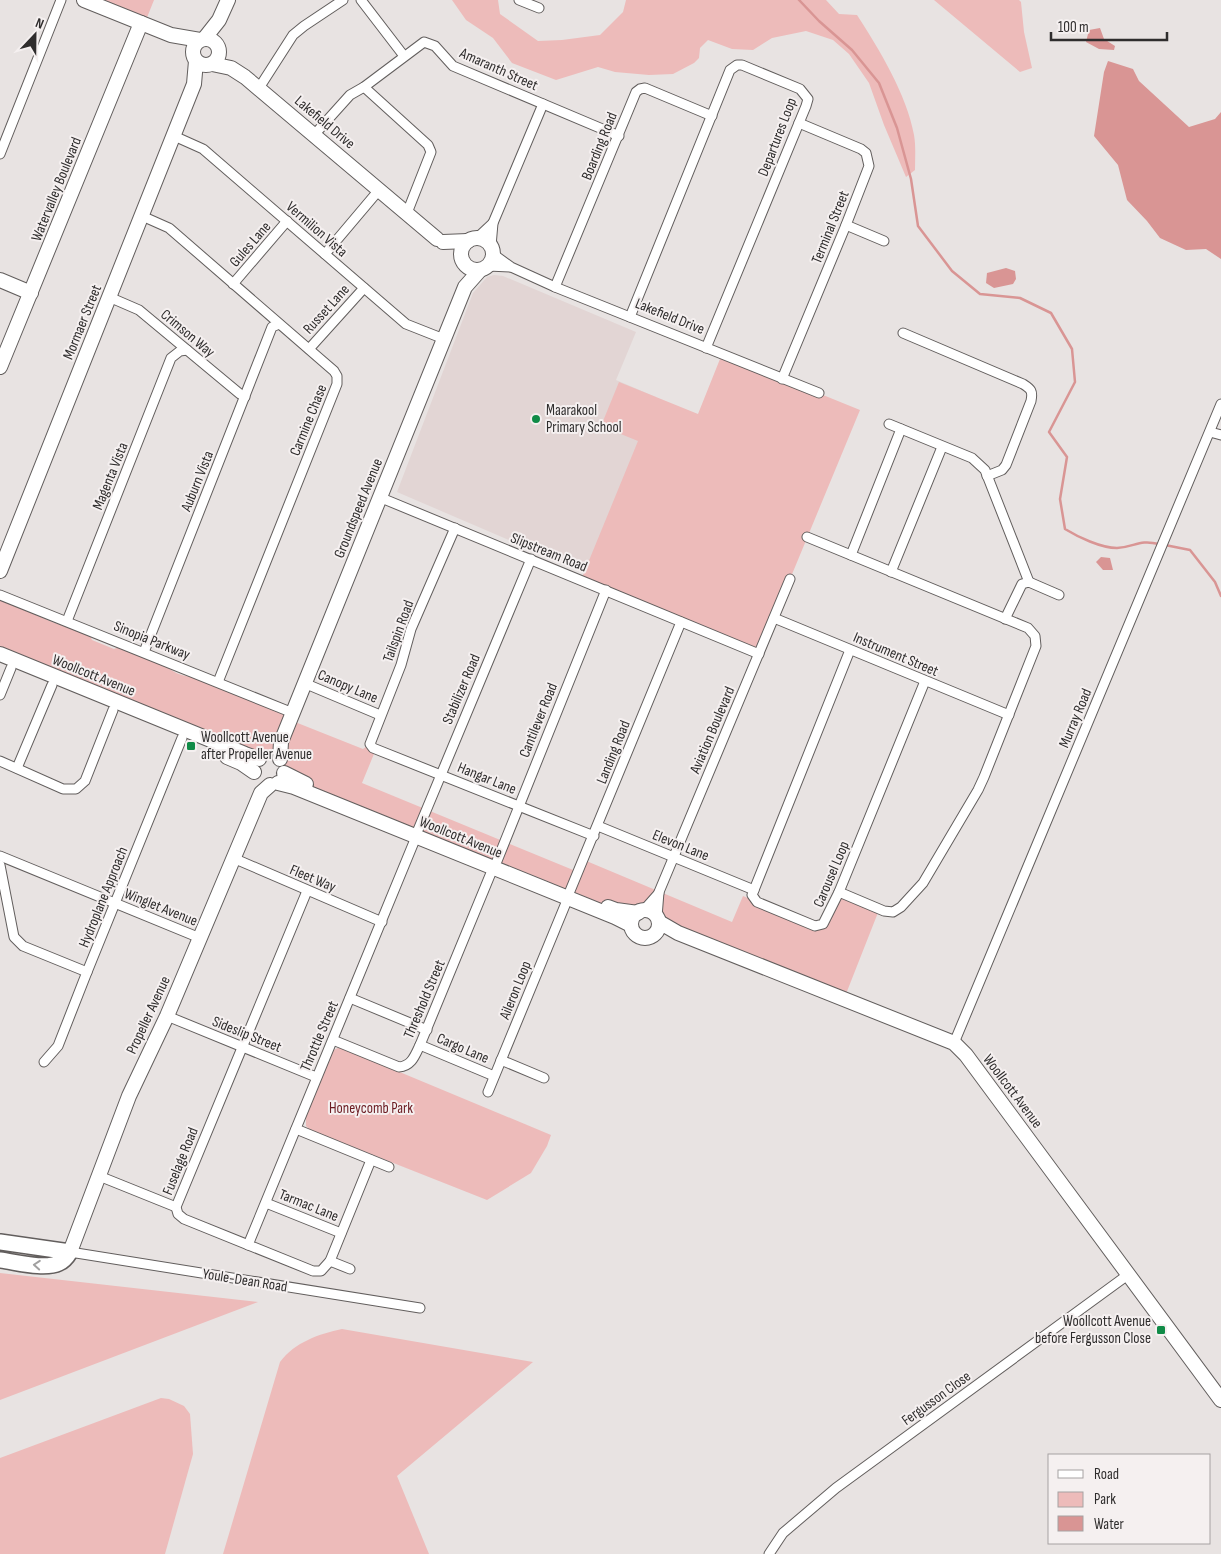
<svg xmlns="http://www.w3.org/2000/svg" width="1221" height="1554" viewBox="0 0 1221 1554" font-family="'Sofia Sans Condensed',sans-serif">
  <rect width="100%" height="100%" fill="#e8e3e2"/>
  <polygon fill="#e2d5d4" points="494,275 503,276 636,332 616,380 656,397 588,574 397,492 473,293 487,277"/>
  <g fill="#edbbba">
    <polygon points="97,0 154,0 146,20"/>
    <path d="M452,0h46l2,14 38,27 24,-1 38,-5 23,-23 3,-12h200l13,14 18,1c22,34 50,80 57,120 2,11 1,24 1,35l-9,7 -22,-52 -15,-42 -20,-29 -16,-14 -27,-9 -34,7 -19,12 -21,-1 -24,-9 -8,8 -1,10 -5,5 -21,11 -24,1 -34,-3 -17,-5 -42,13 -44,-17 -19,-25 -27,-18z"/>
    <polygon points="934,0 1019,0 1021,2 1024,32 1032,68 1020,72"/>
    <polygon points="722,354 860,410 759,654 581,580 638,441 601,426 619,382 698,414"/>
    <path d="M2,600l50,22 38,13 2,5 22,9 5,-2 48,19c4,6 19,12 26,10l100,37 -3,7 73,29 7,-5 6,5 -14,34 216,89 6,-12 148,62 11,-26 72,30h4l20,-34 40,18 -35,89 -166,-66 -26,-21 -34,-2 -324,-131 -10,-11 -5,-9 -10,-4 -10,4 -259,-108v-50z"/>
    <polygon points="338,1048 342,1048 551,1135 547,1146 531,1173 487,1200 310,1130 306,1126 306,1116 331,1051"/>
    <polygon points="0,1273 258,1302 0,1400"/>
    <path d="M342,1329l191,33 -136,114 32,78h-206l57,-192c15,-20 39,-28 62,-33z"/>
    <polygon points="161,1398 169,1399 184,1406 190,1414 193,1454 165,1554 0,1554 0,1458"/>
  </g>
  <g fill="#d99594">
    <polygon points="1100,28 1104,39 1115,46 1114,50 1099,49 1086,42 1089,30"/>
    <polygon points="1108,61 1133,69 1139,81 1189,127 1215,119 1221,112 1221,259 1206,249 1186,250 1160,238 1147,221 1127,200 1118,165 1094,136 1104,72"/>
    <polygon points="1006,268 1015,271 1016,279 1013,284 994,288 986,283 987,273"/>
    <polygon points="1101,557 1110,558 1113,570 1103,570 1096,562"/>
  </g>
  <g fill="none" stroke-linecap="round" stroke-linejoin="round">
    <g stroke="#d99594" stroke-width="2.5">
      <path d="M799,0l20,21 33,29 27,33 18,45 14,51 7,47 34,45 28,23 40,4 31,15 21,36 3,33 -26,50 18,25 -7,42 5,30c13,8 36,19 52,19 18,-1 22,-9 42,-4"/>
      <polyline points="1165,545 1190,550 1215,582 1221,596"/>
    </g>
    <g stroke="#625e5d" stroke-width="11">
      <g id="street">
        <polyline points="361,0 404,56"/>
        <polyline points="519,0 539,8"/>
        <polyline points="364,87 428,145 431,152 407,213"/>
        <polyline points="259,88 293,35 304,26 343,0"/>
        <polyline points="314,135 350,95 364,87 424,42 435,46 453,66 619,136"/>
        <polyline points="174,136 203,149 406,324 444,339"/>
        <polyline points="0,154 61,0"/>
        <polyline points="142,216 169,228 334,371 337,376 337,384 218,682"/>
        <polyline points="846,225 884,241"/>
        <polyline points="477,238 493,223"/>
        <polyline points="491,246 493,223 543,104"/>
        <polyline points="325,254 379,190"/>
        <polyline points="493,254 511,267 555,287 819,393"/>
        <polyline points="488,266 510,267"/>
        <polyline points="233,284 287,221"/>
        <polyline points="555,287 636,92 640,89 645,88 712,116"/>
        <polyline points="109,297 139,310 240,394 245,397"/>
        <polyline points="630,317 730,70 737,65 742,65 800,89 808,99 806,106 706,348"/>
        <path d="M903,333l120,51c8,5 10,7 8,17l-25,64 -4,5 -15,6"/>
        <polyline points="309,349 364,288"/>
        <polyline points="782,379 846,225 869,166 866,153 861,149 799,123"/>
        <polyline points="889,424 972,458 985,470 1029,582"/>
        <polyline points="1210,432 1221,435"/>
        <polyline points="379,497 759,654"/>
        <polyline points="455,528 411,629 401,665 370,744 373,748 594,836"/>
        <polyline points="807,537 1028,628 1035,636 1036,646 984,777 978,790 923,883 901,907 893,912 884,911 839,892"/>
        <polyline points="851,555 901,429"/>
        <polyline points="891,572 942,447"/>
        <polyline points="0,595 293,713"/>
        <polyline points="774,618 1009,715"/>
        <polyline points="1005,619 1022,584 1029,582 1059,595"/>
        <polyline points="67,621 171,358 180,351 187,350"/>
        <polyline points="850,650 752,895 757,902 815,926 823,924 839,892 925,681"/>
        <polyline points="144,652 272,327 279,324"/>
        <polyline points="304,683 380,715"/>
        <polyline points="0,695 11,668"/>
        <polyline points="0,761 63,789 76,789 85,781 113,710"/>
        <polyline points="17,768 52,685"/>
        <polyline points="598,826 754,890"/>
        <polyline points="418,830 531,559"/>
        <polyline points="0,856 200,938"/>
        <polyline points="233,858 382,922"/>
        <polyline points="497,861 606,590"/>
        <polyline points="0,865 14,937 23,946 87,972"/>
        <polyline points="307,891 176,1207 178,1214 184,1219 313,1271 321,1271 330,1261 371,1160"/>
        <polyline points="570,891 681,622"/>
        <polyline points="643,911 659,893"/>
        <polyline points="657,917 659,892 790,579"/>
        <polyline points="350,998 427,1030"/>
        <polyline points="167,1016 316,1077"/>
        <path d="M333,1040l66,27c13,-1 16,-12 21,-22l73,-177"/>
        <polyline points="954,1043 1221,404"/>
        <polyline points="420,1045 494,1076"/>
        <polyline points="501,1060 544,1078"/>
        <polyline points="44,1062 58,1046 87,972 182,738"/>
        <polyline points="488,1092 568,898"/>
        <polyline points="296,1129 389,1167"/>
        <polyline points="99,1176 176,1207"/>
        <polyline points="266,1203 341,1233"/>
        <polyline points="248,1245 416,837"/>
        <polyline points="70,1252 420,1308"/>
        <polyline points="330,1261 350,1269"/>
        <polyline points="769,1554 783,1533 836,1488 1129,1274"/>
      </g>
    </g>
    <g stroke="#625e5d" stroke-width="16">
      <g id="secondary">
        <polyline points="84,0 171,35 200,40"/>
        <circle cx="206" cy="52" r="13"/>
        <polyline points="204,39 219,20 228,0"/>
        <polyline points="212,64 231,68 245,77 437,239"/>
        <circle cx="477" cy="254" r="16"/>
        <polyline points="443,242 468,241"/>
        <polyline points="0,280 31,293"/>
        <polyline points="0,367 141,23"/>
        <polyline points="0,571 194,84 196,61"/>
        <polyline points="0,654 245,754 259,759"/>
        <polyline points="227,757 241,763 254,772"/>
        <polyline points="280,759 281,742 465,287 480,270"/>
        <polyline points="284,773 306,784"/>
        <polyline points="278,783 294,787 615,917 631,925"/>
        <polyline points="608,907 616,910 638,913"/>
        <circle cx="645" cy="924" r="14"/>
        <polyline points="659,922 678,933 954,1043 966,1055 1221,1400"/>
        <polyline points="70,1252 129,1096 167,1016 261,793 270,785"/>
      </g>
    </g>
    <g stroke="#625e5d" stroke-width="18">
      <path id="primary" d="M0,1242l70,10c-3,5 -6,9 -11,11 -14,7 -43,-1 -59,-3"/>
    </g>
    <use href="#street" stroke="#fff" stroke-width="9"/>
    <use href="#secondary" stroke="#fff" stroke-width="14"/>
    <use href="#primary" stroke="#fff" stroke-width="15"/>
  </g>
  <defs><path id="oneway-chevron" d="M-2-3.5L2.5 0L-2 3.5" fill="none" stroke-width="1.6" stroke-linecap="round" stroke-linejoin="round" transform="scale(1.25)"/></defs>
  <use stroke="#a1a0a0" href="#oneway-chevron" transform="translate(37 1265) rotate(-176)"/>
  <g fill="#108b47" stroke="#f5f0f0" stroke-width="2">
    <circle cx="536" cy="419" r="5"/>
    <rect x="186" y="741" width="10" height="10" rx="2.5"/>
    <rect x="1156" y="1325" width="10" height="10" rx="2.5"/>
  </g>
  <g text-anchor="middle" stroke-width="4" stroke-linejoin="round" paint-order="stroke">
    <g font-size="15" fill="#2f2d2d" stroke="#f5f0f0">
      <text transform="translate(499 69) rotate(24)" y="5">Amaranth Street</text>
      <text transform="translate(325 122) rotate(40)" y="5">Lakefield Drive</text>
      <text transform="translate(777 137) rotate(-69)" y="5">Departures Loop</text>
      <text transform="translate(599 146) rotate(-68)" y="5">Boarding Road</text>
      <text transform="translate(56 189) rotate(-68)" y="5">Watervalley Boulevard</text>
      <text transform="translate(830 227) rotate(-68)" y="5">Terminal Street</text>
      <text transform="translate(317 229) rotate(41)" y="5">Vermilion Vista</text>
      <text transform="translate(250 244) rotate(-49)" y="5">Gules Lane</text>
      <text transform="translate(326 309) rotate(-48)" y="5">Russet Lane</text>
      <text transform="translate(670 316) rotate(22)" y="5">Lakefield Drive</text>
      <text transform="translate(82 322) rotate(-68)" y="5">Mormaer Street</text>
      <text transform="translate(188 333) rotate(40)" y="5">Crimson Way</text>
      <text transform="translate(308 420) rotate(-68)" y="5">Carmine Chase</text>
      <text transform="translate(110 476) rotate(-68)" y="5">Magenta Vista</text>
      <text transform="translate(197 481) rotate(-68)" y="5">Auburn Vista</text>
      <text transform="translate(358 508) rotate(-68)" y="5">Groundspeed Avenue</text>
      <text transform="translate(549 552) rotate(22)" y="5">Slipstream Road</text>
      <text transform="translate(398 631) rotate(-70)" y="5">Tailspin Road</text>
      <text transform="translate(152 640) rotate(22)" y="5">Sinopia Parkway</text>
      <text transform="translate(896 654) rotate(23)" y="5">Instrument Street</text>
      <text transform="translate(94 675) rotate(22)" y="5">Woollcott Avenue</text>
      <text transform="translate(348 686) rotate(23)" y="5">Canopy Lane</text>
      <text transform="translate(461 689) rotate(-67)" y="5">Stabilizer Road</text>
      <text transform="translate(1075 718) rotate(-67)" y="5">Murray Road</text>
      <text transform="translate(538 720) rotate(-68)" y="5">Cantilever Road</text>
      <text transform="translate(712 730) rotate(-67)" y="5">Aviation Boulevard</text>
      <text transform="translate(613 752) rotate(-68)" y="5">Landing Road</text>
      <text transform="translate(487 778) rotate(22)" y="5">Hangar Lane</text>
      <text transform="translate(461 837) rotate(22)" y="5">Woollcott Avenue</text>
      <text transform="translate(681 845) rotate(22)" y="5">Elevon Lane</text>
      <text transform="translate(831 874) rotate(-67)" y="5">Carousel Loop</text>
      <text transform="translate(313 878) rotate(23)" y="5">Fleet Way</text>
      <text transform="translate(103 897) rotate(-68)" y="5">Hydroplane Approach</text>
      <text transform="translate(161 907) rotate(22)" y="5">Winglet Avenue</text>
      <text transform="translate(515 990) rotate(-68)" y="5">Aileron Loop</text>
      <text transform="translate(424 999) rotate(-67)" y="5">Threshold Street</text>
      <text transform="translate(148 1015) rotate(-65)" y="5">Propeller Avenue</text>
      <text transform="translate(247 1034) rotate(22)" y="5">Sideslip Street</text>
      <text transform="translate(319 1036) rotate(-67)" y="5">Throttle Street</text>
      <text transform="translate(463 1048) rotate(23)" y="5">Cargo Lane</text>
      <text transform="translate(1013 1091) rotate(53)" y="5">Woollcott Avenue</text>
      <text transform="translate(180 1161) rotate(-68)" y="5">Fuselage Road</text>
      <text transform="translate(309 1205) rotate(22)" y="5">Tarmac Lane</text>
      <text transform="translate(245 1280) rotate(9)" y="5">Youle-Dean Road</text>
      <text transform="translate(936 1398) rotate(-36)" y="5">Fergusson Close</text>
    </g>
    <g font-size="15" fill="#2f2d2d" stroke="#f5f0f0" text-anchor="start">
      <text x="546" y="415">Maarakool<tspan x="546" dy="17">Primary School</tspan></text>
      <text x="201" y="742">Woollcott Avenue<tspan x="201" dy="17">after Propeller Avenue</tspan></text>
      <text x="1151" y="1326" text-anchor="end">Woollcott Avenue<tspan x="1151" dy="17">before Fergusson Close</tspan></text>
    </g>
    <g font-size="15" fill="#6b1b22" stroke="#f5f0f0">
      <text x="371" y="1113">Honeycomb Park</text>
    </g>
  </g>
  <rect x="1048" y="1454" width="162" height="90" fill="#f5f0f0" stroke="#a6a2a2"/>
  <rect x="1058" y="1470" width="25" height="8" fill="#ffffff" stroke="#a6a2a2"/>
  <text x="1094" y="1479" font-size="15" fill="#2f2d2d">Road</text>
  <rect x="1058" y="1492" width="25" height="15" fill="#edbbba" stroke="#a6a2a2"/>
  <text x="1094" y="1504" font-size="15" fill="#2f2d2d">Park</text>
  <rect x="1058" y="1516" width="25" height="15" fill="#d99594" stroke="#a6a2a2"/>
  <text x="1094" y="1529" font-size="15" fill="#2f2d2d">Water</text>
  <g transform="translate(35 35) rotate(22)" stroke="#f5f0f0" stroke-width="4" paint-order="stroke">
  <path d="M0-4L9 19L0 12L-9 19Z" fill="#2f2d2d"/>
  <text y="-8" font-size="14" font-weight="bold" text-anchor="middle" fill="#2f2d2d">N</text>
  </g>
  <path d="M1051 32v8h116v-8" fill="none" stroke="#2f2d2d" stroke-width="2.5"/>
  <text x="1058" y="32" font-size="15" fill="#2f2d2d" stroke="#f5f0f0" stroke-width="4" paint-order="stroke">100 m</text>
</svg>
